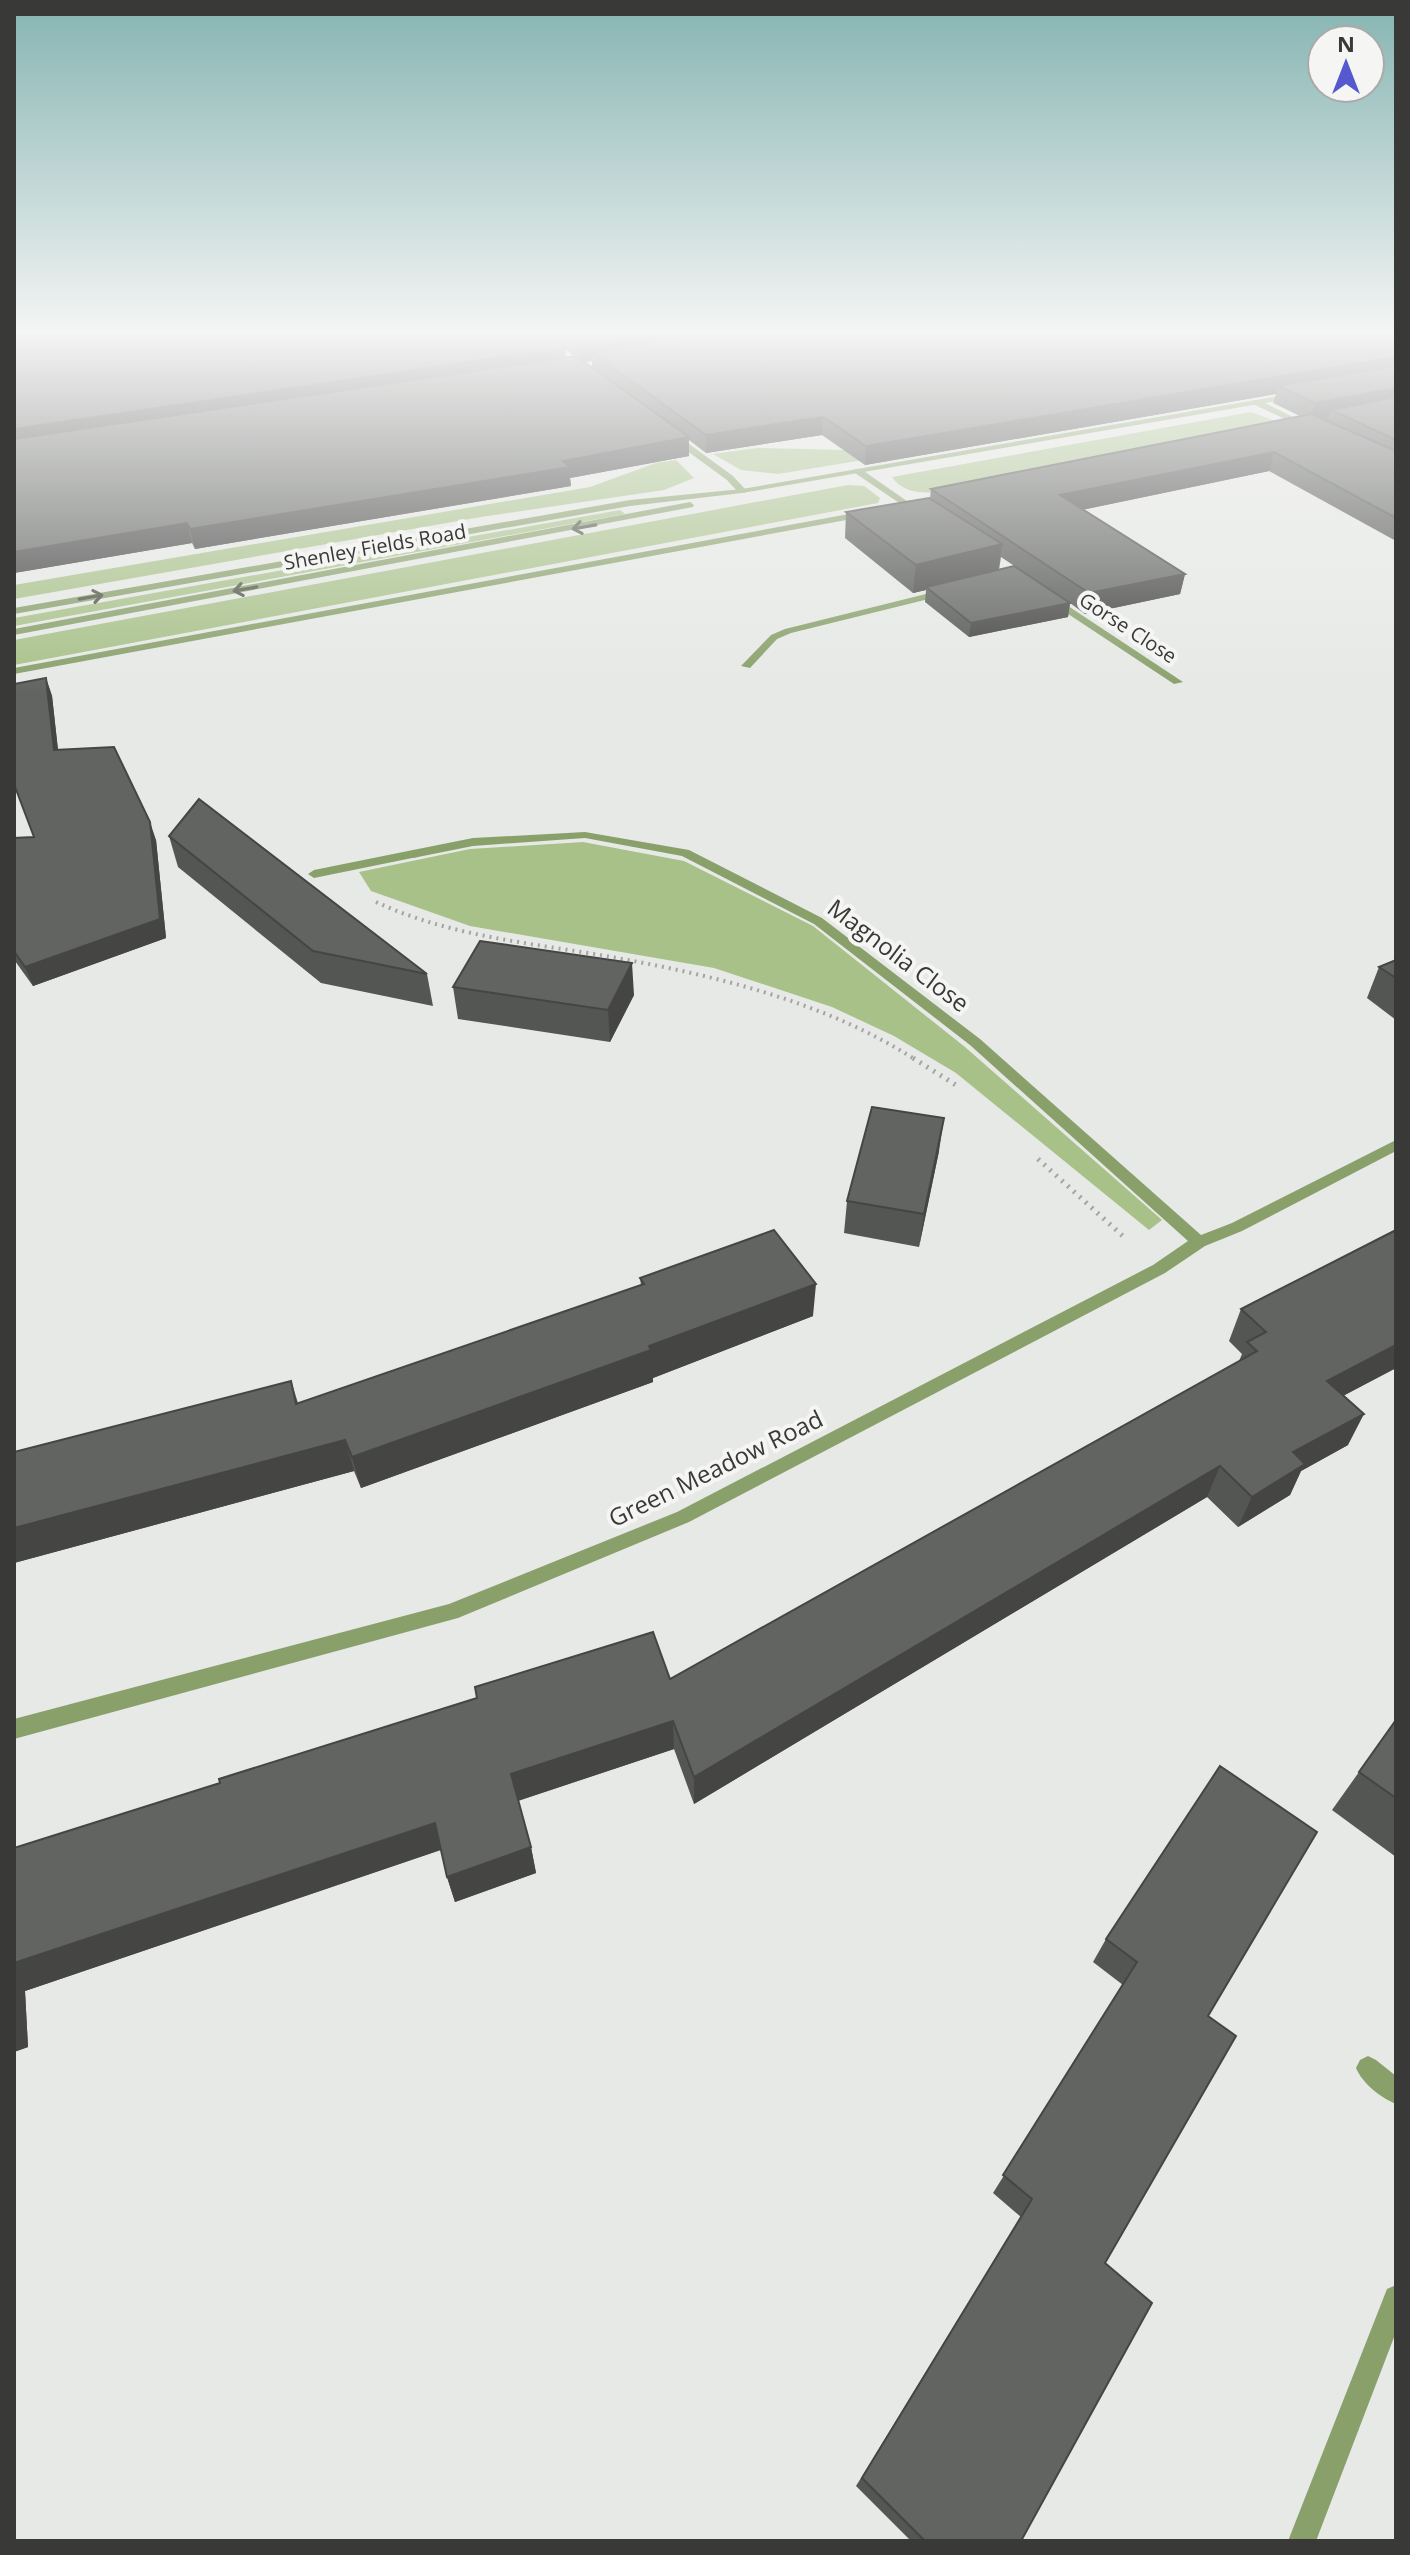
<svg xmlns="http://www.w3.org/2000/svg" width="1410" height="2555" viewBox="0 0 1410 2555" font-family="'Open Sans',sans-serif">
  <rect width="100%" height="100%" fill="#e7e9e6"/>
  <g fill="#a8c189">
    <polygon points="1396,372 778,474 741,470 713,454 757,448 845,450"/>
    <path d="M1251,412l33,12 -348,69c-17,-1 -33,0 -44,-16z"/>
    <polygon points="676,460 694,478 664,490 481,517 14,599 14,585 590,487 656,463"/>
    <polygon points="848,485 864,486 880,498 878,503 14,665 14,640"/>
    <polygon points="620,510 625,514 14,626 14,618"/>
    <polygon points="583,842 684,861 813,926 965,1047 1162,1220 1149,1230 956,1073 894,1036 832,1007 714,968 470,926 371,891 359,872 470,849"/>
  </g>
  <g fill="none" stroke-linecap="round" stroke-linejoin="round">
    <path stroke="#a4a5a3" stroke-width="4" stroke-dasharray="2 5" stroke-linecap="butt" d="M376,902c69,32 144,40 218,52 111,19 227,45 322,106"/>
    <g stroke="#a4a5a3" stroke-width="5" stroke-dasharray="2 6" stroke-linecap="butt">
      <polyline points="913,1058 956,1085"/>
      <polyline points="1038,1159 1125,1238"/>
    </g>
    <g fill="#89a06b" fill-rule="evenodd">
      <polygon points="865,511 869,514 868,516 14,674 14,668"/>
      <polygon points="946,589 949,590 949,594 791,633 777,639 750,668 741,666 771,635 785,629"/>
      <polygon points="413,850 419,854 417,857 314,878 308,874 314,870"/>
    </g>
    <g fill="#89a06b" fill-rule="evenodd">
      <polygon points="1253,400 1259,400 1313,427 1306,429 1253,404"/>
      <polygon points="668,433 674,433 733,476 745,489 745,493 739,493 727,480 668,437"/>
      <polygon points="855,469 861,469 924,513 917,515 855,473"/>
      <polygon points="1050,598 1056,598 1183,682 1174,684 1050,602"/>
      <polygon points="585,832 689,850 822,918 980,1039 1201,1235 1232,1223 1396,1140 1396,1151 1242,1231 1205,1246 1165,1273 689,1522 458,1618 14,1739 14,1719 449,1604 677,1512 1153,1265 1188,1241 970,1045 814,924 682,856 585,838 473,846 413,858 407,854 413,850 473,838"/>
      <path d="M1368,2056l8,4 20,16v28c-15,-6 -34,-21 -40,-36l4,-8z"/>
      <polygon points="1396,2285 1396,2332 1316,2541 1288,2541 1387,2289"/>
    </g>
    <g fill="#89a06b" fill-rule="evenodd">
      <polygon points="1296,393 1299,397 742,493 630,506 14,614 14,608 630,500 742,489"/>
      <polygon points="690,502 694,505 693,507 14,635 14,629"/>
    </g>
  </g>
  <g fill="#545653" fill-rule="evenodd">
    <path d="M14,335h1382v206l-127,-70 -187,39 103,64 -5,20 -95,20 -15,-11 -2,14 -99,20 -44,-35 1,-12 -13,3 -68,-55 1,-26 84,-14 1,-9 369,-73 -27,-13 3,-9 -411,71 -43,-30 -116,18 -17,-13v16l-119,22 1,8 -376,63 -3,-6 -178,30zM565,349l9,7 -8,1zM592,361v6l-7,-5zM1001,557l37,25 -39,-12z"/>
    <polygon points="46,678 52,696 58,750 156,840 166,938 33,986 15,961 14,962 14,838 34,837"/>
    <polygon points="169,836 427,974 433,1006 321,983 178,867"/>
    <polygon points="1396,960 1396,1020 1367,998 1379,967"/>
    <polygon points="453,987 634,995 610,1042 458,1019"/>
    <polygon points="939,1151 919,1247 844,1233 847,1201"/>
    <polygon points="1396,1230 1396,1368 1343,1396 1348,1445 1301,1471 1290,1495 1238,1527 1207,1497 694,1804 674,1749 518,1801 531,1847 536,1873 455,1902 447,1877 441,1850 25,1991 28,2047 14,2052 14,1848 670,1679 1239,1361 1242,1354 1229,1341 1241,1309"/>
    <polygon points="640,1278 813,1316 653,1378 653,1382 361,1488 354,1471 14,1563 14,1452 291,1381 298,1403 641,1285"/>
    <polygon points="1396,1720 1396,1857 1332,1810"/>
    <polygon points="1106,1939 1208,2016 1105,2263 1021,2541 911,2541 856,2486 1021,2217 993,2193 1123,1985 1093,1962"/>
  </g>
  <g fill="#454644">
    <polygon points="640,335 731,335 592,353 592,361 581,363 580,346"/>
    <polygon points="565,348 566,365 14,448 14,429"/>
    <polygon points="1396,357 1396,373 1278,386 1276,394 865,465 866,446"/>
    <polygon points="1396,388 1396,405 1331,410 1328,417 1310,421 1315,403"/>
    <polygon points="823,417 822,435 706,453 706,435"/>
    <polygon points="689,437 689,456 570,478 571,486 195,549 190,529"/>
    <polygon points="1274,452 1269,471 1057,515 1060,495"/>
    <polygon points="187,523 192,543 14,573 14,552"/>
    <polygon points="1002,544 998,572 926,587 926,590 913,593 916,565"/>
    <polygon points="1185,574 1180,594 1085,614 1089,593"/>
    <polygon points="1070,603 1068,617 969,637 971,623"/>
    <polygon points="46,678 52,696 60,768 54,750"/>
    <polygon points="150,822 156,840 166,938 33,986 25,967"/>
    <polygon points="632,963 634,995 610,1042 608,1010"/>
    <polygon points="944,1118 939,1151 919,1247 924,1214"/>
    <polygon points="816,1284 813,1316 653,1378 653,1382 361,1488 352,1457"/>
    <polygon points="1396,1345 1396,1368 1312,1412 1327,1381"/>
    <polygon points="1364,1414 1348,1445 1301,1471 1290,1495 1238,1527 1252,1497 1293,1452"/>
    <polygon points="345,1440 354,1471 14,1563 14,1528"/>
    <polygon points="1220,1466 1207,1497 694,1804 694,1777"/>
    <polygon points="673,1721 674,1749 517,1801 511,1774"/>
    <polygon points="435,1823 443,1849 25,1991 28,2047 14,2052 14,1963"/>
    <polygon points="531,1847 536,1873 455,1902 447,1877"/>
  </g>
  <g fill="#626461" stroke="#454644" stroke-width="2">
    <polygon points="14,335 551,335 565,348 14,429"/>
    <polygon points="567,335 640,335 580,346"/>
    <polygon points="689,335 1396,335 1396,357 866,446 823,417 706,435 592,353"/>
    <polygon points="576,356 689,437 563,461 570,467 190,529 187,523 14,552 14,439"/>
    <polygon points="1396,366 1396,388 1315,403 1278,386"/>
    <polygon points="1396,397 1396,440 1331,410"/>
    <polygon points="1311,414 1396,451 1396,518 1274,452 1060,495 1185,574 1089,593 931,489"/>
    <polygon points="929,498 1002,544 916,565 846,512"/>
    <polygon points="1014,566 1070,603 971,623 926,587"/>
    <polygon points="46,678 54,750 114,747 150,822 160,919 25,967 14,951 14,838 34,837 14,784 14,684"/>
    <polygon points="199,799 427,974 313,951 169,836"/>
    <polygon points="480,941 632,963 608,1010 453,987"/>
    <polygon points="1396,960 1396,978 1379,967"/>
    <polygon points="872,1107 944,1118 924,1214 847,1201"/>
    <polygon points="774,1230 816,1284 649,1346 651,1350 352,1457 345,1440 14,1528 14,1452 291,1381 296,1404 644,1284 640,1278"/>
    <polygon points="1396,1230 1396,1345 1327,1381 1364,1414 1293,1452 1305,1464 1252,1497 1220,1466 694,1777 673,1721 511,1774 531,1847 447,1877 435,1823 14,1963 14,1848 220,1783 219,1779 477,1698 475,1687 653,1632 670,1679 1257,1351 1247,1342 1266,1332 1241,1309"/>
    <polygon points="1396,1720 1396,1798 1359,1772"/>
    <polygon points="1220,1766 1317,1832 1208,2016 1236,2036 1105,2263 1152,2303 1021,2541 925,2541 862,2478 1032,2199 1003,2175 1137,1962 1106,1939"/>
  </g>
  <defs><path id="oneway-shaft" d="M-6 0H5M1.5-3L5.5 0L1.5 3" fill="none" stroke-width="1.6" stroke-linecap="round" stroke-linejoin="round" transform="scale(2)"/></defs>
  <g stroke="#4d5345">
    <use href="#oneway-shaft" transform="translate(584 527) rotate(170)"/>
    <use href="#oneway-shaft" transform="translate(245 589) rotate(170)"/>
    <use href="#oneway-shaft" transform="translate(91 597) rotate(-10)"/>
  </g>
  <linearGradient id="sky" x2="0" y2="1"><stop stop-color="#85b4b2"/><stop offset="0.48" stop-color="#f4f5f4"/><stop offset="1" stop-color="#f4f5f4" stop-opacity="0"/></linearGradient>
  <rect width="1410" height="692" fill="url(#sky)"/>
  <g text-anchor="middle" stroke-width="8" stroke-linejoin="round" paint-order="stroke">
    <g font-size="20" fill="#393938" stroke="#f5f6f3">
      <text transform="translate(375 547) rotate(-10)" y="7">Shenley Fields Road</text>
      <text transform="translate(1128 628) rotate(33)" y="7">Gorse Close</text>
    </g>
    <g font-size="24" fill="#393938" stroke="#f5f6f3">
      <text transform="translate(898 956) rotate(37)" y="8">Magnolia Close</text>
      <text transform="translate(716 1469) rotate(-26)" y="8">Green Meadow Road</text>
    </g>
  </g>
  <rect width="1410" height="2555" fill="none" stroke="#393938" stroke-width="32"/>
  <g transform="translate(1346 64)"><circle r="38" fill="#f5f6f3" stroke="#aaaaa8" stroke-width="2"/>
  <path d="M0-6L14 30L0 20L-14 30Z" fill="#5658cf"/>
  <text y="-12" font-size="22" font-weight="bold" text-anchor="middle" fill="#393938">N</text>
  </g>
</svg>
